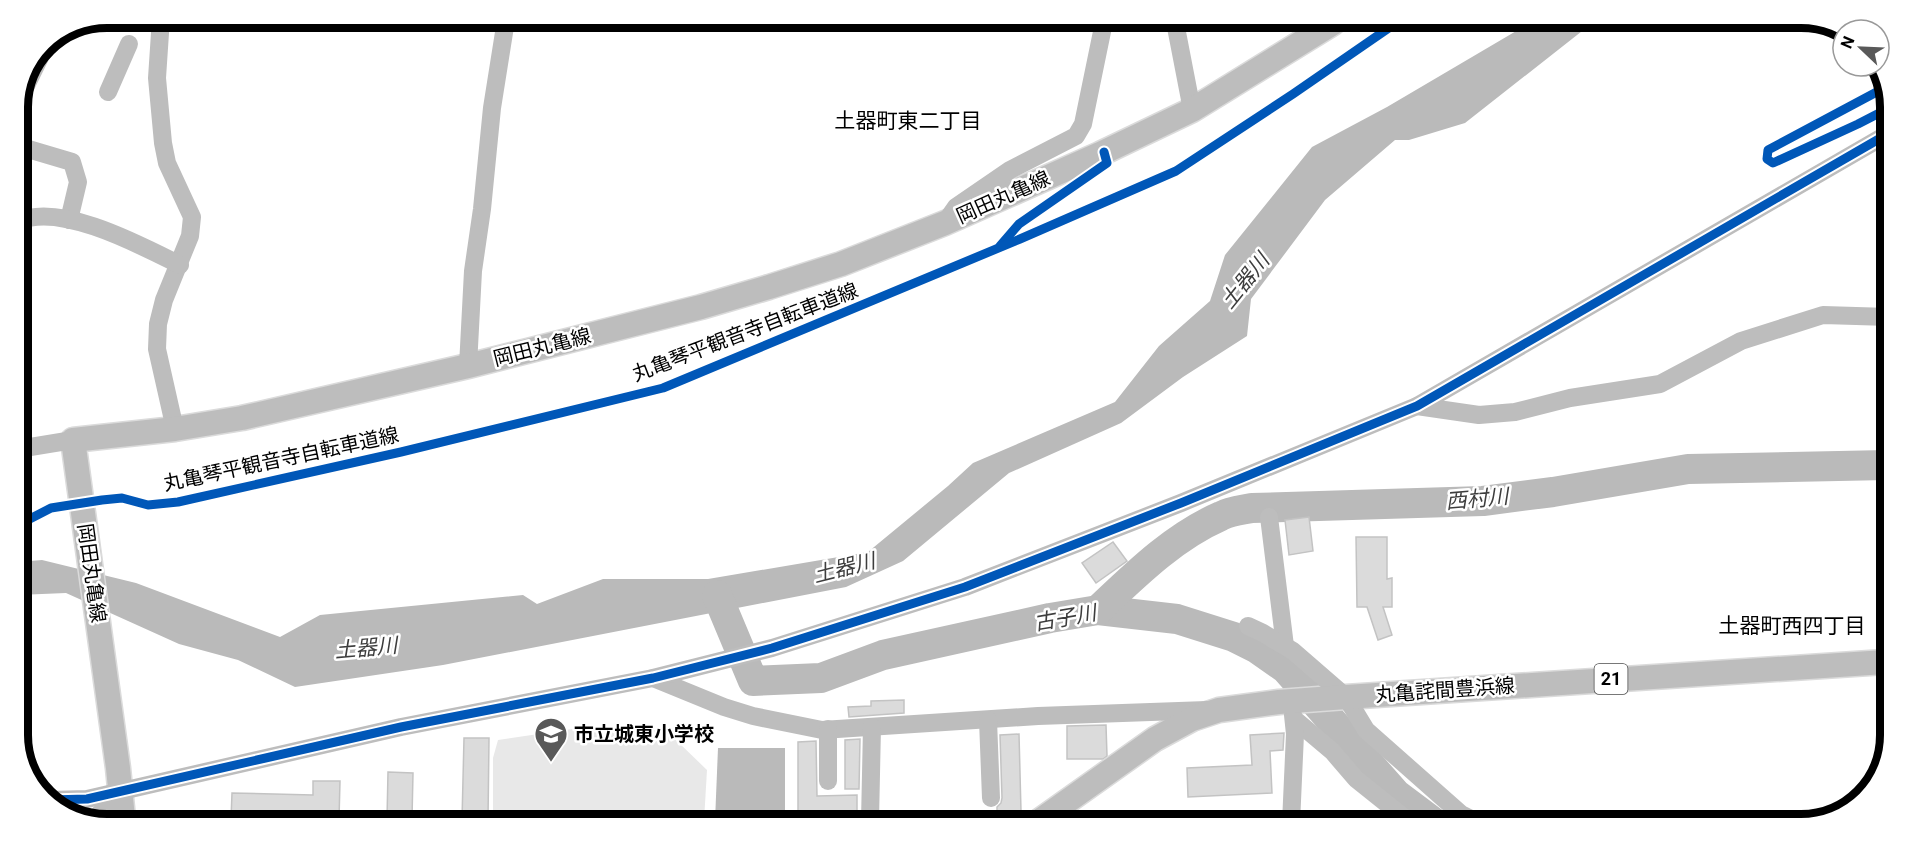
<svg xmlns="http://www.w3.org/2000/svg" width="1909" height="843" viewBox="0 0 1909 843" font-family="Roboto,'Noto Sans JP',sans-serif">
  <rect width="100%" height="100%" fill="#fff"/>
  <polygon fill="#e8e8e8" points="647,726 676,740 707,770 704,821 493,820 493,758 498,740 579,728"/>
  <g fill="#bababa">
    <polygon points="1528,24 1591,24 1465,123 1409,140 1395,140 1325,200 1251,299 1247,336 1183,377 1121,423 1009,473 903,561 846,587 443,665 295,687 238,660 179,644 66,593 18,595 18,562 42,560 136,583 280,637 320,615 523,595 537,604 603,579 708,579 868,552 948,486 973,463 1115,402 1159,346 1210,301 1225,255 1312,147 1387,107"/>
    <polygon points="718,748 785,748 785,821 715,821"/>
  </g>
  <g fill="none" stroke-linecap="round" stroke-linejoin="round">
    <g stroke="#bababa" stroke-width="30">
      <polyline points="717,595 753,681 821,678 883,655 1050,618 1098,610 1177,619 1234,637 1256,648 1286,669 1396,794 1436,824"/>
      <path d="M1098,610c37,-35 75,-73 123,-94 9,-5 21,-6 31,-8l231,-7 70,-9 135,-23 199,-4"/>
    </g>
  </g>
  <g fill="#dbdbdb" stroke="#c3c3c3" stroke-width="1.5">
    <polygon points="1309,517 1313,551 1289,555 1285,520"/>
    <polygon points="1356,537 1387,537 1387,579 1392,578 1392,607 1383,607 1392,635 1378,640 1367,607 1357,607"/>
    <polygon points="1113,542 1127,561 1096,583 1082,563"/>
    <polygon points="904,700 904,713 849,717 848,707 871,706 871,701"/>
    <polygon points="1106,725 1107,756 1103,759 1067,759 1067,726"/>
    <polygon points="1284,733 1283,750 1270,751 1272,793 1188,797 1187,768 1252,765 1250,735"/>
    <polygon points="1019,734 1021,811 997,812 997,807 1001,803 1002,798 1000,735"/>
    <polygon points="464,738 489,738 488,820 462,820"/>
    <polygon points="860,739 859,789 845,789 845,740"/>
    <polygon points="816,741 817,796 857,795 857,817 850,817 851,821 798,821 798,742"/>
    <polygon points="388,772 413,773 412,819 387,819"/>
    <polygon points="313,781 340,781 339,819 231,819 232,793 313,795"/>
  </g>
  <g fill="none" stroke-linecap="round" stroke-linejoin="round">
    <g stroke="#dbdbdb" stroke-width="27">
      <g id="major">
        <polyline points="123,818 118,768 73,440 175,429 242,418 468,366 701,307 769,287 841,264 945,223 1100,154 1192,110 1333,23"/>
        <polyline points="1038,822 1155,739 1192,719 1219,710 1279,702 1346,697 1885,662"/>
      </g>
    </g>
    <g stroke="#bdbdbd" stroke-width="18">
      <polyline points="161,18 157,78 163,143 167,163 192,217 190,236 164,300 158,324 157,349 175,429"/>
      <polyline points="1175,22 1192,110"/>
      <polyline points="108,92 129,44"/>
      <polyline points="18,102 42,53 40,52"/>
      <polyline points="18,146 72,162 78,182 69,220"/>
      <polyline points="949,217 956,207 1010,170 1076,136 1083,124 1104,22"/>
      <path d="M18,222c40,-21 124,24 162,43"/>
      <polyline points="468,366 473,271 482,209 492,108 506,20"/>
      <polyline points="1417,406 1479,415 1515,412 1570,398 1660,384 1741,341 1823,315 1889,317"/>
      <polyline points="18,449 73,440"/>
      <polyline points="1269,517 1285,646"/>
      <polyline points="1248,626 1263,633 1293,651 1346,697 1366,730 1461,814 1481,824"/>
      <polyline points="653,678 724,707 753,716 822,730 1038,716 1207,710"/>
      <polyline points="1294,719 1332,751 1356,779 1411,823"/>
      <polyline points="988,720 991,798"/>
      <polyline points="828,729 828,781"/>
      <polyline points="49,800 87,799 401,727 653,678 772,648 965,587 1181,503 1417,406 1891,132"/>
      <polyline points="96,818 119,791"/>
      <polyline points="870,821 872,727"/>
      <polyline points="1291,823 1295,734 1293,715"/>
    </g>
    <use href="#major" stroke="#bdbdbd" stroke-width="24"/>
    <g stroke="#fff" stroke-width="13">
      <g id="cycleway">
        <polyline points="1886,87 1768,150 1767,159 1773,163 1858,124 1891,107"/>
        <polyline points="1000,246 1019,224 1107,163 1104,152"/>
        <polyline points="18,525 51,508 102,500 122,498 148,505 178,502 401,452 663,388 1020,239 1176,171 1293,94 1396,23"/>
        <polyline points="49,800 87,799 401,727 653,678 772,648 965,587 1181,503 1417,406 1891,132"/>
      </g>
    </g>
    <use href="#cycleway" stroke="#0057b8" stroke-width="9"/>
  </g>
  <defs>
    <g id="school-pin" transform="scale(1.725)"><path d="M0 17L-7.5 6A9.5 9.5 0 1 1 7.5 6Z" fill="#595959" stroke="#fff"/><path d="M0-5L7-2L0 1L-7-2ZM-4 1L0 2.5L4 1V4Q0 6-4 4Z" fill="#fff"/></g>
  </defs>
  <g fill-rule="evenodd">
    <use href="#school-pin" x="551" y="734"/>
  </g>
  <g text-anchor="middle" stroke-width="5" stroke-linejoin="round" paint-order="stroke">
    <rect fill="#fff" stroke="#4c4c4c" stroke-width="1.5" x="1594.5" y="664" width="33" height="30" rx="4.5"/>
    <g font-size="18" font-weight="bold" fill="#000">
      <text x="1611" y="685">21</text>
    </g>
    <g font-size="20" fill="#000" stroke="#fff">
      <text transform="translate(1003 197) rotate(-24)" y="7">岡田丸亀線</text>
      <text transform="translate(745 332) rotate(-21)" y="7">丸亀琴平観音寺自転車道線</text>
      <text transform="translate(542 347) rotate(-14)" y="7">岡田丸亀線</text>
      <text transform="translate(281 459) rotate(-12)" y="7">丸亀琴平観音寺自転車道線</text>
      <text transform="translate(92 573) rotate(82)" y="7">岡田丸亀線</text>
      <text transform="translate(1445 690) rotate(-4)" y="7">丸亀詫間豊浜線</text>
    </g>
    <g font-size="20" font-weight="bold" fill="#000" stroke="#fff" text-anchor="start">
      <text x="574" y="741">市立城東小学校</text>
    </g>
    <g font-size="21" fill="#000" stroke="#fff">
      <text x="908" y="128">土器町東二丁目</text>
      <text x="1792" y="633">土器町西四丁目</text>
    </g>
    <g font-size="21" font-style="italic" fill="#3d3d3d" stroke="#fff">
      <text transform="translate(1245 281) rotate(-51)" y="7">土器川</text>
      <text transform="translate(1477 499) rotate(-5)" y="7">西村川</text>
      <text transform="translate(844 568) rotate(-14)" y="7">土器川</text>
      <text transform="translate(1065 618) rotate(-10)" y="7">古子川</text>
      <text transform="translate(366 648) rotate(-5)" y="7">土器川</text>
    </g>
  </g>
  <path d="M0 0H1909V843H0ZM107 28H1801A79 79 0 0 1 1880 107V735A79 79 0 0 1 1801 814H107A79 79 0 0 1 28 735V107A79 79 0 0 1 107 28Z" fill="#fff" fill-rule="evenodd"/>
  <path fill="none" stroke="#000" stroke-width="8" d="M107 28H1801A79 79 0 0 1 1880 107V735A79 79 0 0 1 1801 814H107A79 79 0 0 1 28 735V107A79 79 0 0 1 107 28Z"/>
  <g transform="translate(1861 48) rotate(293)"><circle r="28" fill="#ffffff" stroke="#999999" stroke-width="1.5"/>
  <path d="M0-4.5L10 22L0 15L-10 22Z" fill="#595959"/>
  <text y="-9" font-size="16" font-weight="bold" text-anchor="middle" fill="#000000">N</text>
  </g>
</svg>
